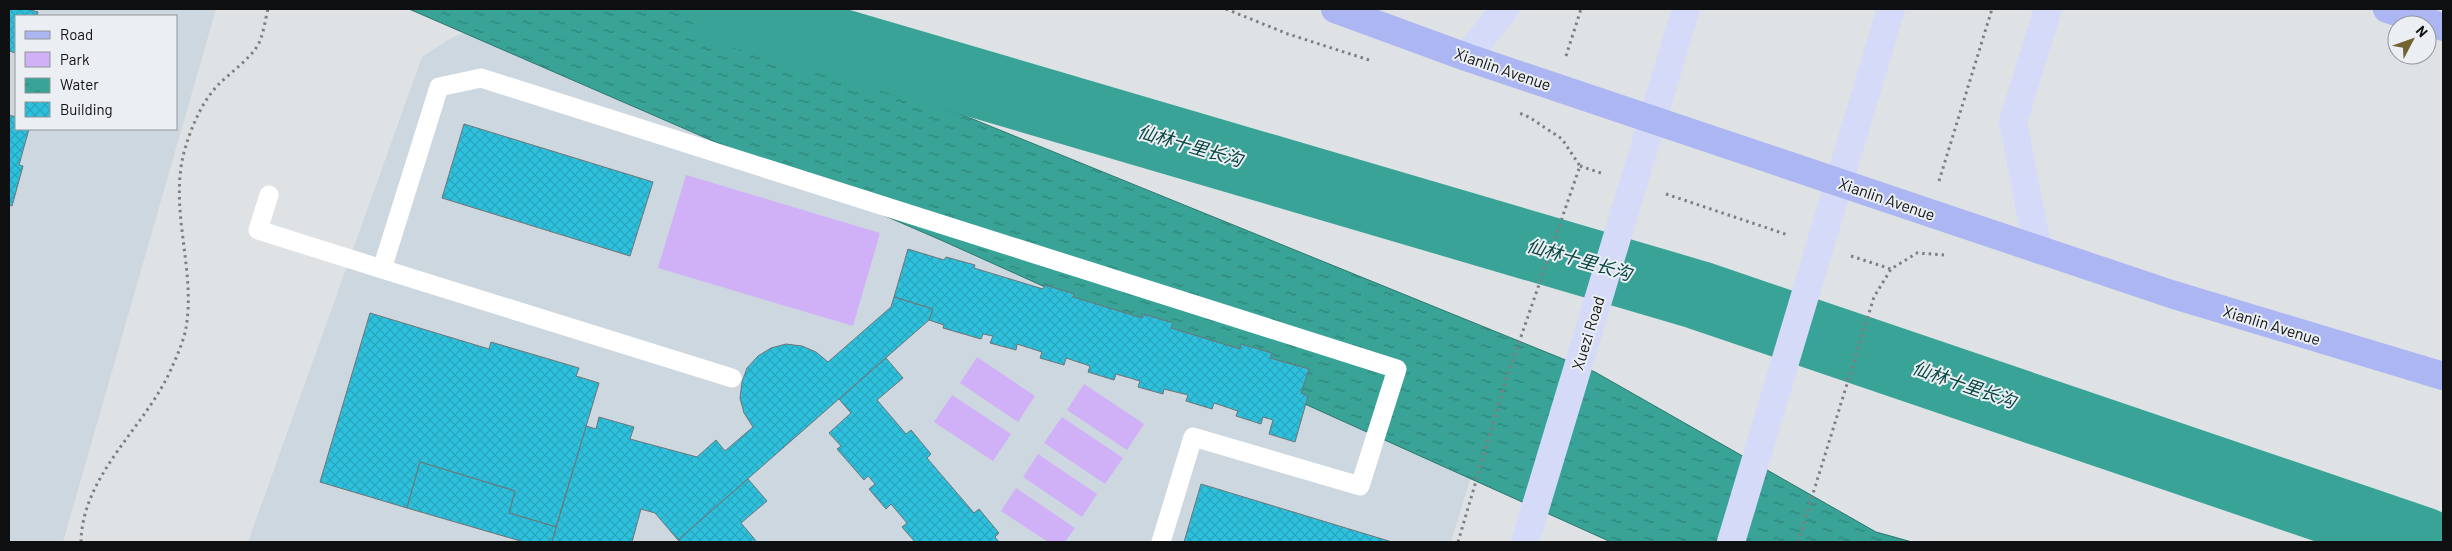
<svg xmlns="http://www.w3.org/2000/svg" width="2452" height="551" viewBox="0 0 2452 551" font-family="Barlow,'Noto Sans SC',sans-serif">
  <defs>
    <pattern id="water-ripples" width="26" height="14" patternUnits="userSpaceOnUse" patternTransform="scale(1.25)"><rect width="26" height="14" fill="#38a396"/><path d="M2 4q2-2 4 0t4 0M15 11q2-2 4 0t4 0" fill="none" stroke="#2e8379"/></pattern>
    <pattern id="building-cross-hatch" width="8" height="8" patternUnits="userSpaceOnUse" patternTransform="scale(1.25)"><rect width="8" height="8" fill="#2ec1dd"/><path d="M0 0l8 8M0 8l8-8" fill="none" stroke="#28a5bd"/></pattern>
  </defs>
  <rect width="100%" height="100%" fill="#dee2e5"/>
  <g fill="#cdd7df" fill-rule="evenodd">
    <path d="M9,9h207l-153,533h-54zM16,16h160v113h-160z"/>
    <polygon points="484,23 1504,368 1451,542 248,542 422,57 448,40"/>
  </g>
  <g fill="#d0b1f8">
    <polygon points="686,175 880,233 853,326 658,268"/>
    <polygon points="977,357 1035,396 1018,422 960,383"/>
    <polygon points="1084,384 1144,424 1127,450 1067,410"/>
    <polygon points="952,395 1011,434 993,461 934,422"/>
    <polygon points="1062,417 1123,458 1105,484 1044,443"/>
    <polygon points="1038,454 1097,494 1082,517 1023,477"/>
    <polygon points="1016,488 1075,528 1065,542 1048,542 1001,511"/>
  </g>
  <polygon fill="url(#water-ripples)" stroke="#2b776e" points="409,9 702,9 1595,372 1876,532 1912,542 1611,542 943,241"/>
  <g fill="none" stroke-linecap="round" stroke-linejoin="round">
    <polyline stroke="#38a396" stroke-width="69" points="724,9 1698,295 2424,542"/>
  </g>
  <g fill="url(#building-cross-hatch)" stroke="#6f7475">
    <polygon points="9,9 27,9 38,12 37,16 16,16 16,53 9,51"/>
    <polygon points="9,115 16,117 16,129 29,129 19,165 23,166 12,206 9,205"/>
    <polygon points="464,124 653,182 630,256 442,198"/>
    <polygon points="908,249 944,260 946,257 975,265 974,268 1043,289 1045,285 1074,294 1073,297 1142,318 1143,314 1173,323 1171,328 1240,349 1241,344 1272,353 1270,358 1309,369 1301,393 1308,396 1295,442 1269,434 1273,420 1263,417 1261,424 1236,416 1238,411 1214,403 1212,409 1186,401 1188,395 1164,389 1163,394 1138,387 1140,381 1116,374 1114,380 1088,372 1090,366 1066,358 1064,365 1040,358 1042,352 1017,344 1016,350 990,343 993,336 983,334 981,339 943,328 944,325 929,320 933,309 894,297"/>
    <polygon points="894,297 933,309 929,320 678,540 655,513 641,509 632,542 552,542 586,426 596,429 599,417 634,427 630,439 697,457 716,440 725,451 753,427 744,413 740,398 742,382 747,368 758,356 771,348 786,344 802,346 816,352 828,362 891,307"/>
    <polygon points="370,313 489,349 491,342 579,368 576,376 599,383 556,527 509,513 515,491 420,462 407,508 320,482"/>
    <polygon points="886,358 903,378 877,400 906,434 911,430 931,454 927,458 974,513 979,509 999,533 995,537 999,542 915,542 902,527 907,523 891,504 886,509 869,489 875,484 868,476 864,480 837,449 841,446 829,433 851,413 839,399"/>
    <polygon points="420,462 515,491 509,513 556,527 552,542 524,542 407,508"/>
    <polygon points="748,479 767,501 741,523 757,542 680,542 678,540"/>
    <polygon points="1201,484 1392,542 1184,542"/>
  </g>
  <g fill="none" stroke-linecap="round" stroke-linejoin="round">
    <g stroke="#7d8082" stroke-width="3" stroke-dasharray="2.5 4" stroke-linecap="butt">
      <polyline points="1226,9 1288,34 1369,60"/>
      <polyline points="1566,56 1581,9"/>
      <polyline points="1580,166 1601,173"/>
      <polyline points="1939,181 1992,9"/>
      <polyline points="1666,194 1788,235"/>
      <polyline points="1851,256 1891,269"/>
      <path d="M81,542c1,-68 66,-116 91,-175 5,-11 12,-27 14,-39 10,-59 -17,-117 -2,-176 7,-24 17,-49 34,-67 12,-12 28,-23 38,-37 7,-9 9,-28 12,-39"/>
      <polyline points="1458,542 1505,383 1580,166 1562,139 1529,117 1519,113"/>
      <polyline points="1798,542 1874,297 1891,269 1917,253 1944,255"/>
    </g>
    <g stroke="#fff" stroke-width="19">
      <polyline points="269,195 258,230 382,269 439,87 481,78 1397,369 1360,486 1193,437 1161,542"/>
      <polyline points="382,269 732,378"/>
    </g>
    <g stroke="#d5daf9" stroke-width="28">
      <polyline points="1466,57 1505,9"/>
      <polyline points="2038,250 2013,122 2048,9"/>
      <polyline points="1525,542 1686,9"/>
      <polyline points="1731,542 1891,9"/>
    </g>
    <g stroke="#acb6f2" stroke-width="28">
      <polyline points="1335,9 1466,57 2171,294 2443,376"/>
      <polyline points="2387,9 2443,27"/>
    </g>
  </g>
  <g text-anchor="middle" stroke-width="4" stroke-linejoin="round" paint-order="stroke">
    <g font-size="16" fill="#0d0f10" stroke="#ebeff3">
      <text transform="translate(1503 69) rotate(19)" y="6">Xianlin Avenue</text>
      <text transform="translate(1887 199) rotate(19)" y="6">Xianlin Avenue</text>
      <text transform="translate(2272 325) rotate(17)" y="6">Xianlin Avenue</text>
      <text transform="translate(1588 333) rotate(-73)" y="6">Xuezi Road</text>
    </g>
    <g font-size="18" font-style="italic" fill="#084842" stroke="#ebeff3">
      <text transform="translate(1190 146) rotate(16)" y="6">仙林十里长沟</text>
      <text transform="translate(1579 260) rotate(16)" y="6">仙林十里长沟</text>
      <text transform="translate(1964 385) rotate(19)" y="6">仙林十里长沟</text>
    </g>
  </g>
  <rect width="2452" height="551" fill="none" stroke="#0d0f10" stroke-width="20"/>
  <rect x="15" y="15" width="162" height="115" fill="#ebeff3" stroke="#929598"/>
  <rect x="25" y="31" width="25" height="8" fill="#acb6f2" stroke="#929598"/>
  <text x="60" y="40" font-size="15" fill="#0d0f10">Road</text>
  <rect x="25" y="52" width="25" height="15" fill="#d0b1f8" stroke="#929598"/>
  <text x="60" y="65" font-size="15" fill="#0d0f10">Park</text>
  <rect x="25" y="78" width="25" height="15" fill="url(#water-ripples)" stroke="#929598"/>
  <text x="60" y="90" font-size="15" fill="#0d0f10">Water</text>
  <rect x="25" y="102" width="25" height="15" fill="url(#building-cross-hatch)" stroke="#929598"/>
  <text x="60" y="115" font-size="15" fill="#0d0f10">Building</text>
  <g transform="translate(2412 40) rotate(49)"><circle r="24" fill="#ebeff3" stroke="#929598"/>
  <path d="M0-4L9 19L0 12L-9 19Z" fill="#726431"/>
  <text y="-8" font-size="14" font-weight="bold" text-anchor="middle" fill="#0d0f10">N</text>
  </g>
</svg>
